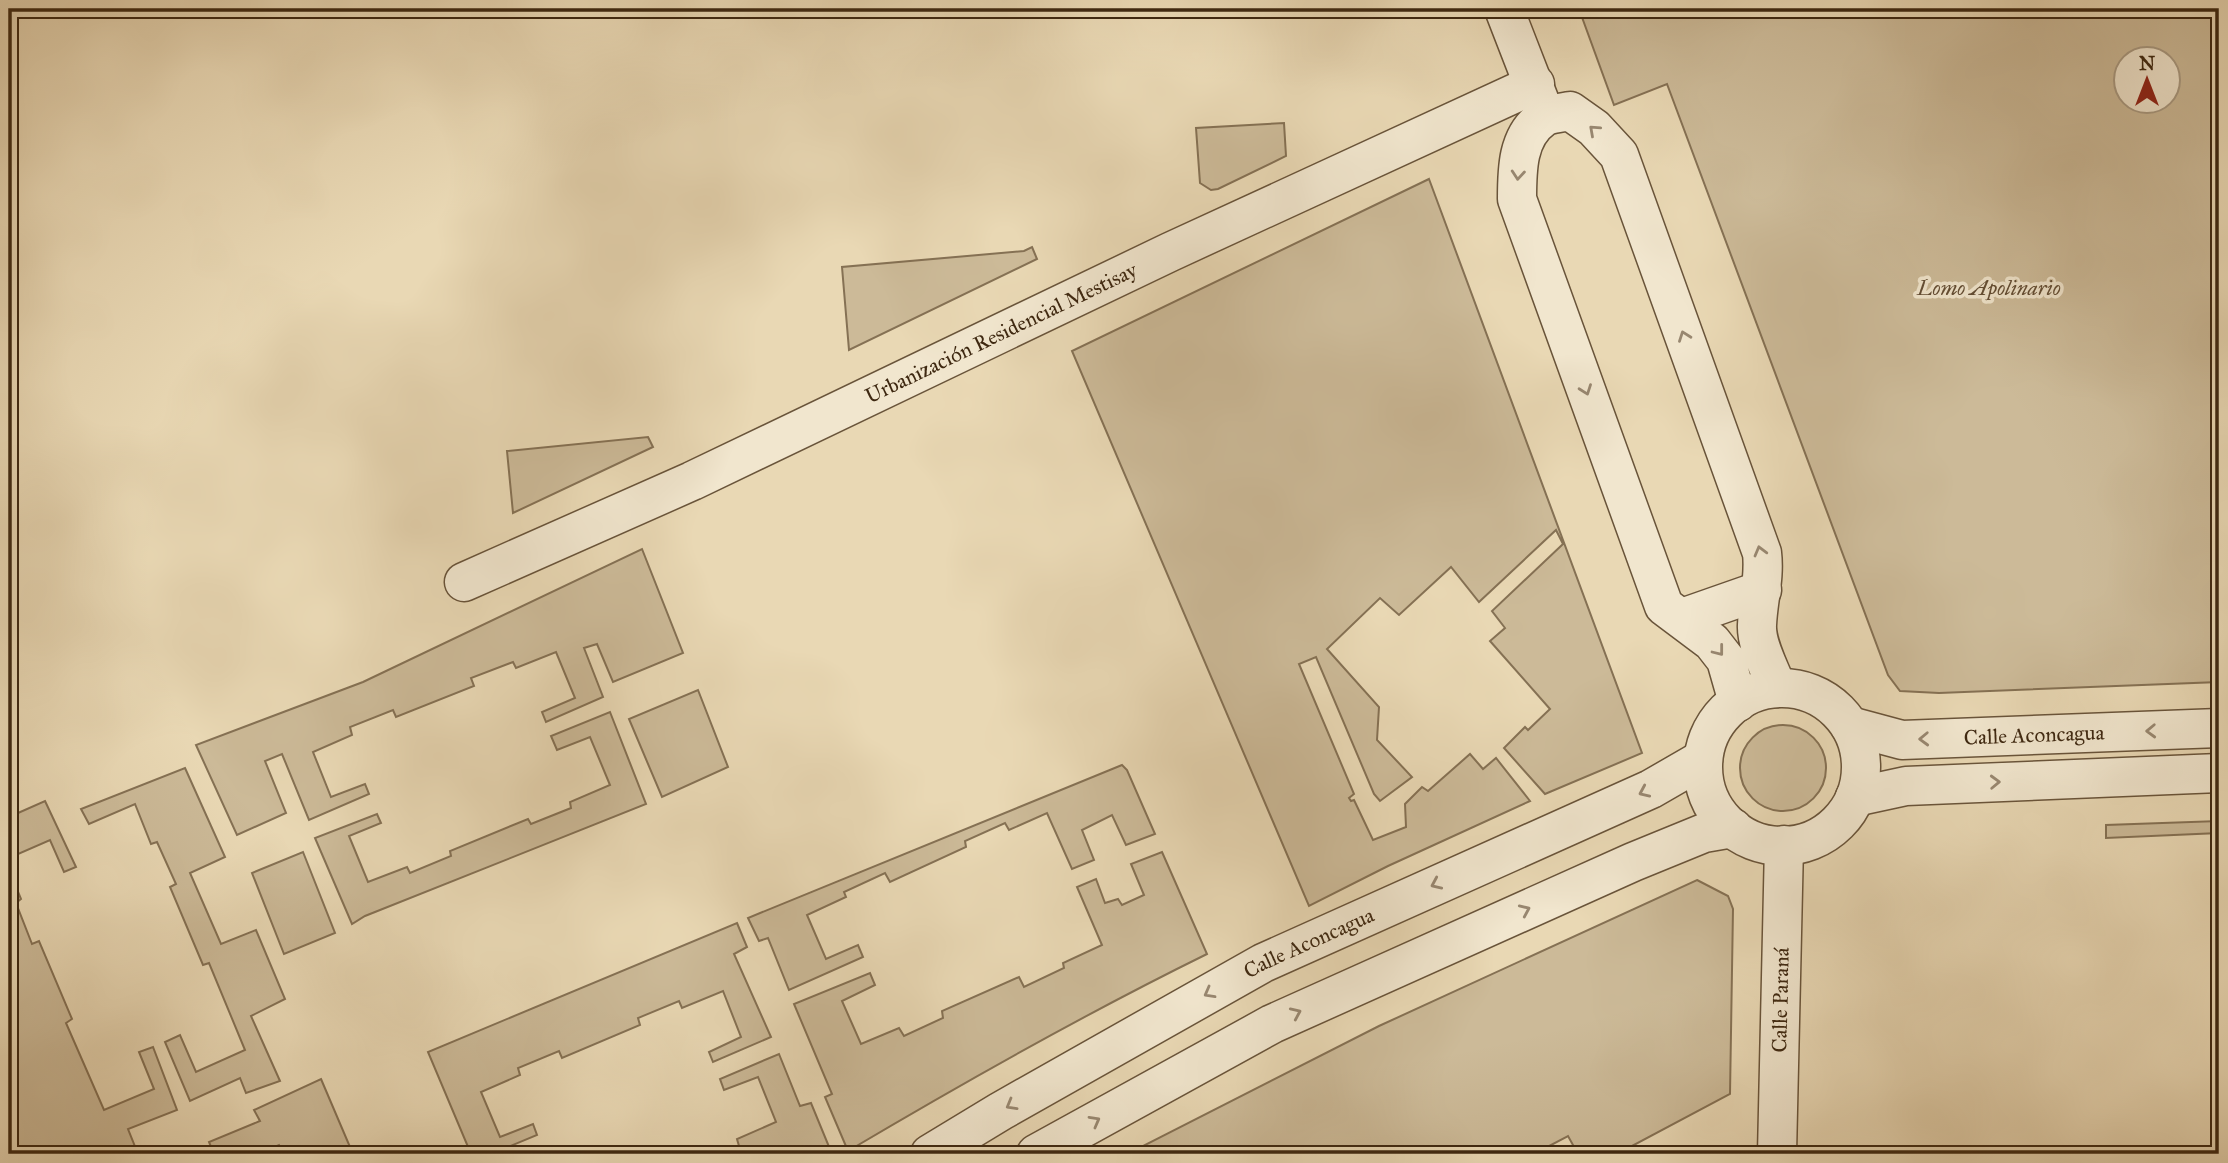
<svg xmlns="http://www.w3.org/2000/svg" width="2228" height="1163" viewBox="0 0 2228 1163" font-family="'IM FELL Great Primer',serif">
  <rect width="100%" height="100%" fill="#e9d8b4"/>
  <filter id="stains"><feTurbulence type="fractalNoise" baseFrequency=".00286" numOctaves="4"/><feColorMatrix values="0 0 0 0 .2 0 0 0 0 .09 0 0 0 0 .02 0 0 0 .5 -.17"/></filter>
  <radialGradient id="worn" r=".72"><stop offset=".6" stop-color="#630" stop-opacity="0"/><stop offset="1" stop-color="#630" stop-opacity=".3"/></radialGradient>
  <g fill="#ccba98" stroke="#857154" stroke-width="2" fill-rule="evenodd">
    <path d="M1579,9h640v673l-280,11 -39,-2 -12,-16 -221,-591 -53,21zM2126,60h42v42h-42z"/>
    <polygon points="1284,123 1286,156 1218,189 1211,190 1200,183 1196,128"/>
    <polygon points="1429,179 1642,753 1545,794 1504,748 1525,727 1528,730 1550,709 1490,641 1505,628 1492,611 1563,544 1556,530 1479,602 1451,567 1399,615 1380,598 1327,649 1379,707 1377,740 1412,777 1380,801 1374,794 1316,657 1299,664 1354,794 1349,798 1351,801 1354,800 1373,840 1406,827 1405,804 1422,787 1428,791 1470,754 1483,769 1496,758 1530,801 1388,866 1309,906 1072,351"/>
    <polygon points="1032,247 1037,259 849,350 842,267 1024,251"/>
    <polygon points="648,437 653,447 513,513 507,451"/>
    <polygon points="642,549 683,653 613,682 597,644 584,648 603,697 546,722 542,712 575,698 556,652 516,668 513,662 471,678 474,686 396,717 393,710 350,727 352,735 313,752 331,797 365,784 369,794 309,820 282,754 265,761 286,813 237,835 196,745 363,682"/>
    <polygon points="698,690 728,767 662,797 629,719"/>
    <polygon points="610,712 646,804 365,916 352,924 315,838 377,814 381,823 349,836 368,882 407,867 410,873 451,856 450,851 528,819 531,824 571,808 570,802 610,785 590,737 557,750 551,736"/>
    <circle cx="1783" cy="768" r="43"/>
    <polygon points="1122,765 1127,770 1155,834 1126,845 1112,815 1082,830 1094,860 1072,869 1047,813 1009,830 1005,823 965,841 966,847 890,882 885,873 844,892 846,897 807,915 826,959 858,945 863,957 789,990 768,938 759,941 748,918"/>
    <polygon points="185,768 225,857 190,873 221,944 256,930 285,999 251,1016 280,1081 246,1093 240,1078 190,1101 165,1042 180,1035 196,1072 245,1050 209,963 203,965 170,887 176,884 157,842 151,844 135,804 89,824 81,809"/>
    <polygon points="45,801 76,867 64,872 50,840 9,858 9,817"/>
    <polygon points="2219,821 2219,833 2106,838 2106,825"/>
    <polygon points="303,852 335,933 284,954 252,873"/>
    <path d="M1162,852l45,102c-122,60 -241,127 -359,197l-23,-54 7,-3 -38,-90 76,-31 5,12 -33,16 19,43 38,-16 5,8 39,-18 -1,-7 77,-34 5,10 40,-19 -1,-5 39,-18 -25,-58 19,-8 9,24 13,-4 4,6 22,-10 -13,-31z"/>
    <polygon points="9,870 21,899 16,903 32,944 39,941 72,1019 66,1023 104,1110 154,1089 139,1052 153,1047 177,1110 128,1129 138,1154 9,1154"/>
    <polygon points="1697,880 1728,896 1733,909 1730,1094 1617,1154 1578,1154 1568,1136 1534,1154 1138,1154 1135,1150 1379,1026"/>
    <polygon points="737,923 747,947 734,954 771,1037 713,1062 709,1052 741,1037 723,991 682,1008 679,1001 638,1018 640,1025 562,1058 559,1051 518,1068 520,1075 481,1092 500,1137 533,1124 537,1135 491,1154 471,1154 428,1052"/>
    <polygon points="779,1054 800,1106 811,1103 832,1154 720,1154 739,1146 737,1139 776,1122 758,1077 724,1090 720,1079"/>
    <polygon points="321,1079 353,1154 283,1154 279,1145 258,1154 214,1154 209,1142 260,1121 254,1110"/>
  </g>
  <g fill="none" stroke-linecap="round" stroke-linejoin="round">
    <g stroke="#69543a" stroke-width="41">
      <g id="minor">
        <polyline points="1504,9 1542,107"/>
        <path id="s1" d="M464,582l228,-101 478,-229 365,-168"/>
        <polyline points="1682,618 1762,590"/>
        <circle cx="1782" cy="767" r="79"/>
        <path d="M1738,702l-12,-42 -14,-18 -48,-36 -147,-407c0,-29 0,-63 26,-81 7,-5 19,-5 27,-7l24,17 25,27 143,398c3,25 -4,47 -5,72 -1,20 13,44 20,63"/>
        <path id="s2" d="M1850,726l52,14 317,-12"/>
        <polyline points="1855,797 1906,786 2219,773"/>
        <path id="s3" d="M930,1154l71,-43 262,-148 388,-174 52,-30"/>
        <polyline points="1036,1154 1272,1024 1633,862 1704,833 1733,828"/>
        <path id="s4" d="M1777,1154l7,-309"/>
      </g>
    </g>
    <use href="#minor" stroke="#f1e6ce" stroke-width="38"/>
  </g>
  <defs><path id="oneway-chevron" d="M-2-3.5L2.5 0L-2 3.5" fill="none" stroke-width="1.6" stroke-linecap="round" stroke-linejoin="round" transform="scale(1.75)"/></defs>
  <g stroke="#988770">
    <use href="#oneway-chevron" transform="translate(1594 130) rotate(-138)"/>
    <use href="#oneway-chevron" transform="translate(1518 175) rotate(95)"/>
    <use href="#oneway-chevron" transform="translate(1684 336) rotate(-110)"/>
    <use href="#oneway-chevron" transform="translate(1586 390) rotate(70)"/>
    <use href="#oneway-chevron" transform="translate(1760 551) rotate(-105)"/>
    <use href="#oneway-chevron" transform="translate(1719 651) rotate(52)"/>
    <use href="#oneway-chevron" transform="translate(2151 731) rotate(178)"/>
    <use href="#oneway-chevron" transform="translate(1924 739) rotate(178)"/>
    <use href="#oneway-chevron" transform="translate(1995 782) rotate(-2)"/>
    <use href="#oneway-chevron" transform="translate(1644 792) rotate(156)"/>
    <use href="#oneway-chevron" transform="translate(1436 884) rotate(156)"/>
    <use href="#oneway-chevron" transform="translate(1525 910) rotate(-24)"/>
    <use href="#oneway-chevron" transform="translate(1209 993) rotate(151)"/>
    <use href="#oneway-chevron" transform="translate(1296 1013) rotate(-24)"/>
    <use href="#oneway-chevron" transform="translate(1011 1105) rotate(150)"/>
    <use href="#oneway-chevron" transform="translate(1095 1121) rotate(-29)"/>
  </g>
  <g text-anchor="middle" stroke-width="7" stroke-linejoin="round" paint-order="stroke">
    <g font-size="21" font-style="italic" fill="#624c33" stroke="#f1e6ce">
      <text x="1989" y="295">Lomo Apolinario</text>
    </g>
    <g font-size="21" fill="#3e2811" stroke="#f1e6ce">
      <text dy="7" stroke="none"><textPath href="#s1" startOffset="592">Urbanización Residencial Mestisay</textPath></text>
      <text dy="7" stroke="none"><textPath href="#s2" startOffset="186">Calle Aconcagua</textPath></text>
      <text dy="7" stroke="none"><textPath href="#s3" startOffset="434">Calle Aconcagua</textPath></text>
      <text dy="7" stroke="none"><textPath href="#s4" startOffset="154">Calle Paraná</textPath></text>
    </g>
  </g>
  <rect width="2228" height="1163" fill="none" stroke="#e9d8b4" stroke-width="35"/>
  <rect x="10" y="10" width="2207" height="1142" fill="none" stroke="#3e2811" stroke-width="3.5"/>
  <rect x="18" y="18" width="2193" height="1128" fill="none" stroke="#3e2811" stroke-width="2"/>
  <g transform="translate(2147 80)"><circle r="33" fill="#f1e6ce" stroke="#a99a82" stroke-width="2"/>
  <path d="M0-5L12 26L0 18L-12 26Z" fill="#8f2418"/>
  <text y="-10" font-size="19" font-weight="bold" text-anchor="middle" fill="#3e2811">N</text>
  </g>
  <rect width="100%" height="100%" filter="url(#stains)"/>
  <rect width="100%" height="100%" fill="url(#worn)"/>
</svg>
